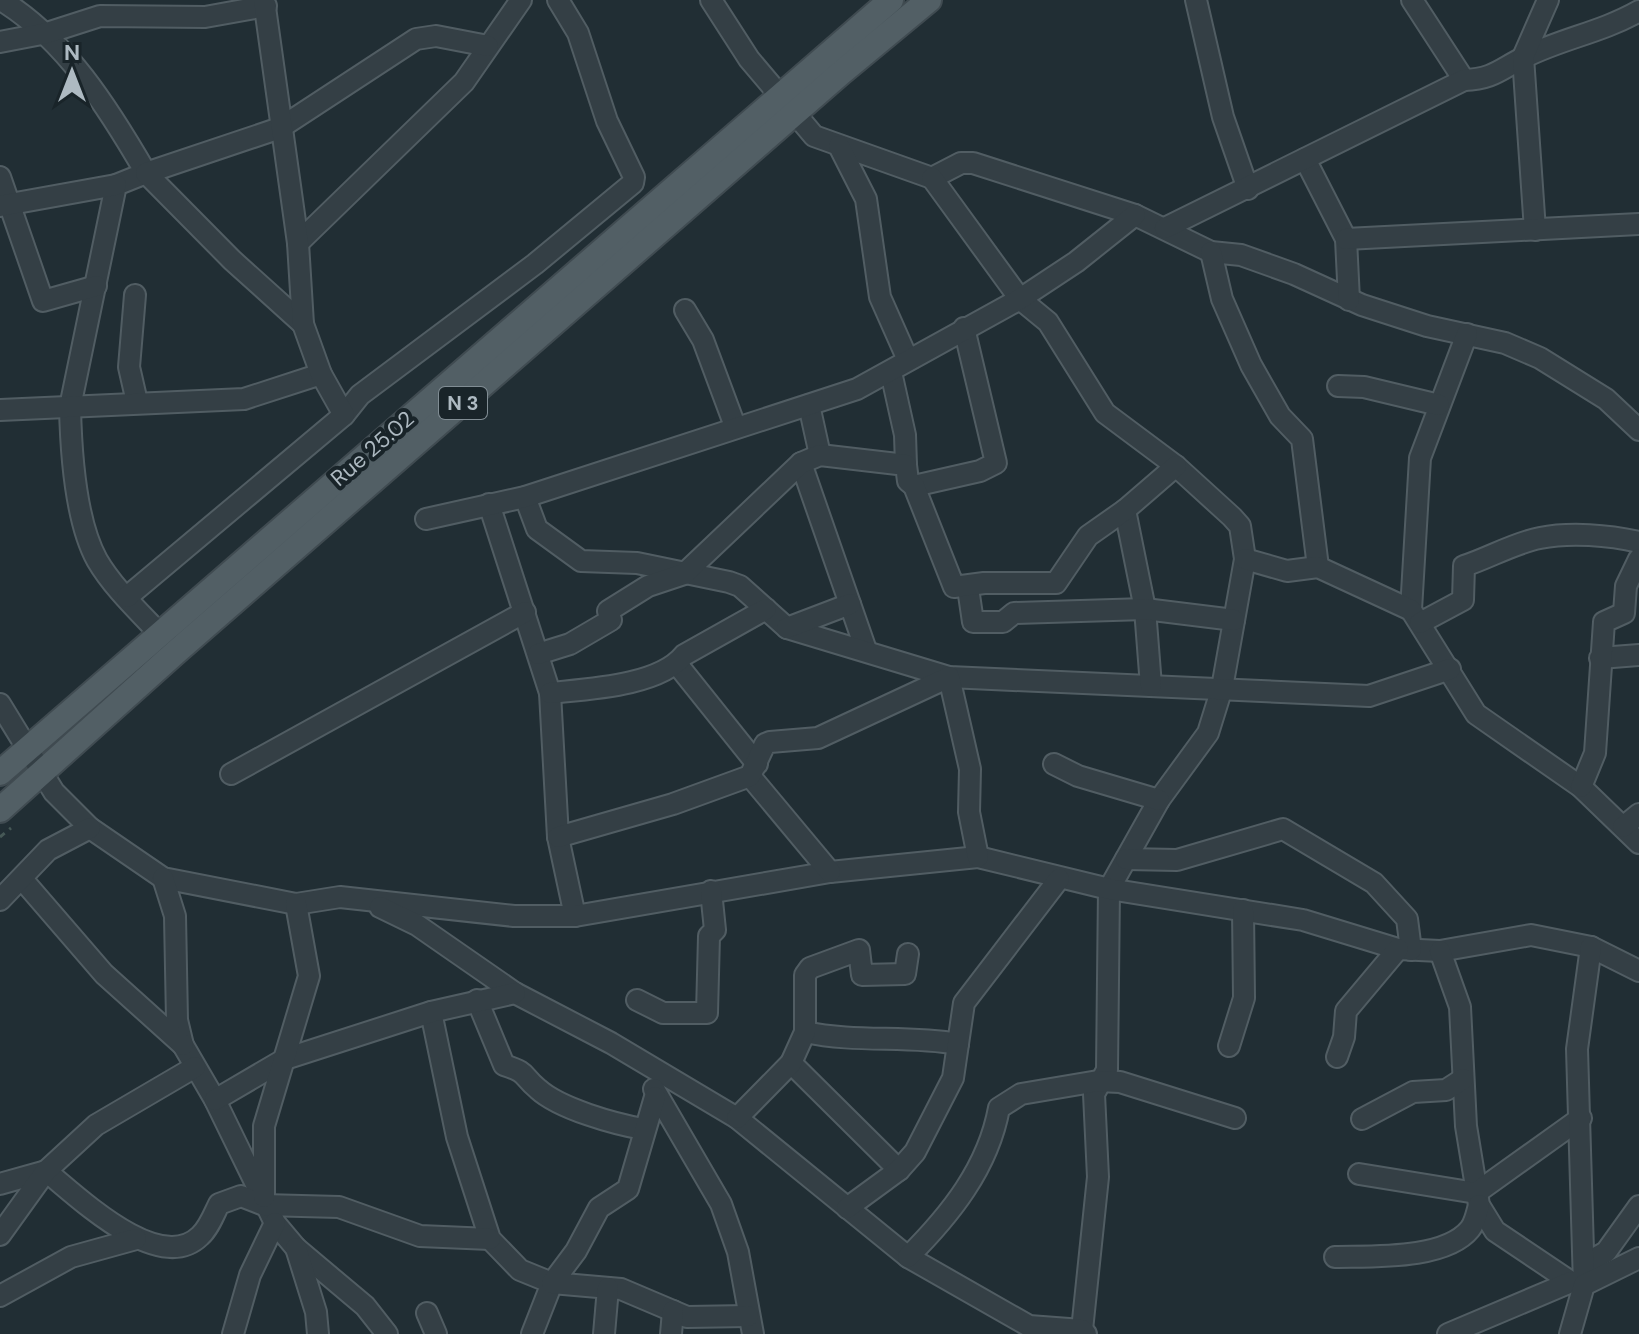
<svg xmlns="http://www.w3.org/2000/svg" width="1639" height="1334" viewBox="0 0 1639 1334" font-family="'DM Sans',sans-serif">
  <rect width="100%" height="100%" fill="#212e34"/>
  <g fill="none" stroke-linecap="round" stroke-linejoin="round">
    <g stroke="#515d63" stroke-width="24">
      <g id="minor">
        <path d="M1,0c64,39 108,109 145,173l-30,12 -46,222c1,45 5,113 27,153 18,31 49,58 73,85"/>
        <polyline points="711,0 749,59 814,136 932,178 961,163 973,163 1135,215 1211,252 1241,255 1294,274 1362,305 1427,326 1505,343 1540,358 1606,399 1639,430"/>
        <polyline points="1196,0 1223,117 1248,189"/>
        <polyline points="1412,0 1464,80"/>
        <polyline points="0,42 47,33 100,16 205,17 266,6"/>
        <polyline points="839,146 866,199 880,297 908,360"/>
        <polyline points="1305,159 1346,239 1349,300"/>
        <polyline points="0,177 43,301 96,286"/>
        <polyline points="932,178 1020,299 1048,322 1105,413 1176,466 1232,517 1240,526 1245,559 1222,688 1208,733 1159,800 1109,889 1107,1070 1094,1094 1098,1177 1082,1330"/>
        <polyline points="0,206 116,185"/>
        <path d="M1165,228l299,-148c31,-1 37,-12 63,-24 37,-18 75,-24 112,-45"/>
        <polyline points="1535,230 1523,57 1548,0"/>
        <polyline points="1346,239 1639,224"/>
        <polyline points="298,243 464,82 521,0"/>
        <polyline points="1211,252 1222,299 1251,365 1280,416 1302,439 1318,567"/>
        <polyline points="135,295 129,367 137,402"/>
        <polyline points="685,310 703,340 735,426"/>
        <polyline points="303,324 232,260 146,173 280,128 416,39 436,36 488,46"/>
        <polyline points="1467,334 1420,458 1411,610 1476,714 1581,787 1639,843"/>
        <polyline points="891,372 905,435 906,465"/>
        <polyline points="1338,386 1364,387 1439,405"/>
        <polyline points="809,405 820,455"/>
        <polyline points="0,410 244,399 321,374"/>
        <polyline points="344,415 360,395 535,264 633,183 634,177 607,121 578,33 558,0"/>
        <polyline points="801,463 866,650"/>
        <polyline points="914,486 980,471 996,463 964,328"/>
        <polyline points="525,497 537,529 581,561 637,563 729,582 740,586 787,628 949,677 1369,696 1450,669"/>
        <polyline points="489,504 550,693 558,837 575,916"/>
        <polyline points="1125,510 1145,609 1151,686"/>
        <polyline points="426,519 525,497 857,389 1020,299 1076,262 1135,215"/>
        <polyline points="1245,559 1287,571 1318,567 1411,610"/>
        <polyline points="968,588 973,622 1003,622 1014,613 1145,609 1234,620"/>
        <polyline points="127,597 344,415 321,374 303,324 298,243 264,0"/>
        <path d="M1420,623l43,-23 1,-34c25,-8 50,-23 76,-28 30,-6 69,-3 99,4"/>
        <polyline points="787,628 850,604"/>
        <polyline points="538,654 570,644 611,620 608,611 648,586 684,574 801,463 820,455 906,465 908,481 914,486 954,587 984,583 1056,583 1088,536 1125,510 1176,466"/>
        <polyline points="1600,658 1639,655"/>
        <polyline points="677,664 757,764"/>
        <path d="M550,693c38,-4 109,-7 134,-38l82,-46"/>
        <polyline points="0,704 54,792 90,828 163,878 296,904 340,897 514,916 575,916 830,872 978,857 1109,889 1303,920 1398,949 1440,951 1531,935 1591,947 1639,971"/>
        <polyline points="1054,764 1078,776 1159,800"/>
        <polyline points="231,774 525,612"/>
        <polyline points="750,776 830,872"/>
        <polyline points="1581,787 1595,753 1604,622 1624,613 1626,586 1639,559"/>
        <polyline points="1623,827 1639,814"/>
        <polyline points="558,837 673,804 750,776 765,744 770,742 818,738 949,677 970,769 969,812 978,857"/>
        <polyline points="1126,859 1177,860 1283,829 1374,883 1407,919 1411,950"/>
        <polyline points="163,878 175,916 177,1020 183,1045 215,1100 275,1223 296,1248 365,1306 387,1334"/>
        <polyline points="22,879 104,974 183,1045"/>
        <polyline points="0,900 48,850 90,828"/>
        <polyline points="380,907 417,925 515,993 611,1043 737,1118 908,1257 1029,1326 1082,1330 1086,1334"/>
        <polyline points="1440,951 1460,1007 1466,1126 1479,1205 1495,1231 1571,1282"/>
        <path d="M477,1000l27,65c25,8 17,10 34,24 22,20 77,35 105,40"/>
        <polyline points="637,1000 663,1013 707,1013 709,936 715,930 711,891"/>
        <polyline points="431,1012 457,1137 490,1239 520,1270 552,1283 532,1334"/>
        <path d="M805,1032c51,11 102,3 153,12"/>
        <polyline points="1229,1046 1244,998 1243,910"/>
        <polyline points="1337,1057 1344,1037 1346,1011 1398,949"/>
        <polyline points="791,1063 899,1170"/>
        <polyline points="654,1089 721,1204 738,1252 753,1334"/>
        <polyline points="655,1097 628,1189 599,1208 576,1251 552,1283 621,1289 687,1317 748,1316"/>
        <polyline points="215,1100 285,1059 431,1012 515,993"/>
        <polyline points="737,1118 791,1063 805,1032 805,975 810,968 859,950 862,975 905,974 908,954"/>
        <polyline points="1362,1119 1413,1092 1446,1090 1463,1079"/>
        <path d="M46,1171c31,25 113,105 154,65 9,-8 14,-22 19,-32l22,-8 23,9 75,2 81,29 70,3"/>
        <polyline points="1359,1174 1476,1193 1581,1118"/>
        <polyline points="0,1184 46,1171"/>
        <polyline points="264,1197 264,1126 309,976 296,904"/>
        <polyline points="847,1208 899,1170 915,1152 953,1078 964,1003 1059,879"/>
        <polyline points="0,1235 46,1171 96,1125 195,1067"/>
        <polyline points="296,1248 316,1312 318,1334"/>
        <path d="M908,1257c42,-42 80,-89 91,-149l22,-14 77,-13 22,1 115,36"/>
        <path d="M1335,1257c37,-1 110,3 135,-28 5,-6 7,-17 9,-24"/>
        <polyline points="1585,1264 1606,1252 1639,1206"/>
        <polyline points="0,1296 71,1257 136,1239"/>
        <polyline points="427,1313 436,1334"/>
        <polyline points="233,1334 250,1275 275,1223"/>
        <polyline points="604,1334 608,1288"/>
        <polyline points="671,1334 673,1311"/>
        <polyline points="1448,1334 1571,1282 1584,1285 1577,1049 1591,947"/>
        <polyline points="1570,1334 1584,1285 1639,1258"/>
      </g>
    </g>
    <g stroke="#404b51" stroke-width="28">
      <g id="major">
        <polyline points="0,773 891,0"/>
        <polyline points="0,810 176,652 842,72 929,0"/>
      </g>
    </g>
    <polyline stroke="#465856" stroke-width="3" stroke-dasharray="6 6" stroke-linecap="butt" points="0,837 11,828"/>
    <use href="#minor" stroke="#343f45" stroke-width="20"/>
    <use href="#major" stroke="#525f65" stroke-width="24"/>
  </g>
  <g text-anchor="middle" stroke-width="8" stroke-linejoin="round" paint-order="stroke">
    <rect fill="#192429" stroke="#818d94" stroke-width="2" x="439" y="387" width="48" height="32" rx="6"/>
    <g font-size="20" font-weight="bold" fill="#aebac2">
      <text x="463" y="410">N 3</text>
    </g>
    <g font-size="22" fill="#aebac2" stroke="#192429">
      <text transform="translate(372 448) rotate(-41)" y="8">Rue 25.02</text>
    </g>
  </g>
  <g transform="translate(72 72)" stroke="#192429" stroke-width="6" paint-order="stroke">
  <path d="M0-6L14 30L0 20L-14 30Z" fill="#aebac2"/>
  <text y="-12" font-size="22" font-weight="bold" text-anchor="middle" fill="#aebac2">N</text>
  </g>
</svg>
